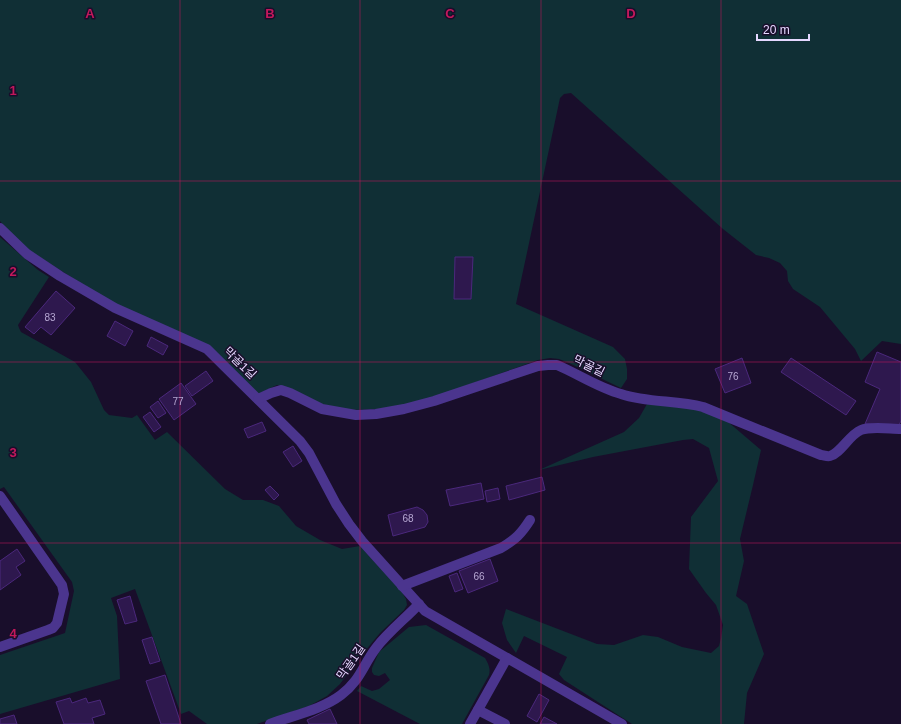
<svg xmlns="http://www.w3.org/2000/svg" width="901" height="724" viewBox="0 0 901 724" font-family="Arial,'Noto Sans KR',sans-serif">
  <rect width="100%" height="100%" fill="#190e2b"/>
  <g fill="#102f35">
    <polygon points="0,0 901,0 901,344 882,341 861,361 855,349 820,307 793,289 788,281 787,271 780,263 769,258 756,255 723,229 571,93 564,94 560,98 516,304 613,347 625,359 627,369 627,379 621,388 569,363 559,359 550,358 538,360 440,395 408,405 382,409 345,410 322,404 286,387 277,385 258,394 210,347 117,306 30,251 5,227 0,221"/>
    <polygon points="0,237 38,270 49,277 18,325 19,328 21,332 75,362 91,382 104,410 109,415 132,418 137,415 155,440 167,432 225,489 243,500 263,500 279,506 296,526 320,540 342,549 360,546 402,592 406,599 407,605 404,610 380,633 360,657 340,684 327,696 309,706 257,724 207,724 189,711 181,714 135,589 111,598 117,616 120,679 0,714 0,655 65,633 74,591 72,582 4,487 0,489"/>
    <polygon points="647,404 699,409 727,421 761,450 753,485 740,539 744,561 736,596 747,604 764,654 747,693 744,724 632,724 564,680 559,674 567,657 524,636 516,653 507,640 502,623 506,609 597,644 614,645 643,635 658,637 682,647 711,653 719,646 721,638 723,625 716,605 706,593 689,569 691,517 718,481 709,448 693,439 683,440 593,457 539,470 624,432 639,418"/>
    <path d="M426,625l59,33c3,5 6,11 4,17l-27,49h-42l-63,-33 4,-5 11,5 7,-2 11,-9 -5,-7 -6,3 -5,-1 -2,-3v-4l7,-16 30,-25z"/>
  </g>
  <g fill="#2e184e" stroke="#4b287c">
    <polygon points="455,257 473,257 471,299 454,299"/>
    <polygon points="56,291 75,308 51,335 41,327 34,334 25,327"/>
    <polygon points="115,321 133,331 125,346 107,336"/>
    <polygon points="151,337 168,346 163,355 147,346"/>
    <polygon points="877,352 901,362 901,421 899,425 865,424 880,389 865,382"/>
    <polygon points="742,358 751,383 725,393 715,369"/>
    <polygon points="791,358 856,401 846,415 781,372"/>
    <polygon points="206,371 213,381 192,396 185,386"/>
    <polygon points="181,383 196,404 174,420 159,399"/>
    <polygon points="158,401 166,413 158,418 150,407"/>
    <polygon points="150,412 161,427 154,432 143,417"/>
    <polygon points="262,422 266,431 248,438 244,429"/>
    <polygon points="293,446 302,461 293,467 283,452"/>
    <polygon points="542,477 545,490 509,500 506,486"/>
    <polygon points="481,483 484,499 450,506 446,490"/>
    <polygon points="270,486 279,495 274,500 265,490"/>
    <polygon points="498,488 500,499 487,502 485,491"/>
    <polygon points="417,507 423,510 427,515 428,522 425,527 393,536 388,515"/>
    <polygon points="17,549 25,561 16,567 21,575 0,590 0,561"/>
    <polygon points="490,559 498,581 468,593 459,571"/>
    <polygon points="457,573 463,589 455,592 449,576"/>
    <polygon points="130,596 137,621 125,624 117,600"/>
    <polygon points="152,637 160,661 150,664 142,640"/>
    <polygon points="165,675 181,724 161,724 146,681"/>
    <polygon points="539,694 549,700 537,722 527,716"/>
    <polygon points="70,698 72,703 86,698 88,703 100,700 105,714 92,718 94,724 64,724 56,702"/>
    <polygon points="330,709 337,724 309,724 307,720"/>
    <polygon points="14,715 17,724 0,724 0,719"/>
    <polygon points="544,717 557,724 540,724"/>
  </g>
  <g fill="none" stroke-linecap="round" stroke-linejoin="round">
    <g stroke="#4b358e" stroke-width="10">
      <polyline points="0,228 27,254 60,276 115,308 207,349 300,441 309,453 336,504 349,524 362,541 425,611 622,724"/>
      <path d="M258,399l13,-6 10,-3 9,3 32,16 34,6 20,-1 28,-5 30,-8 104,-35 10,-1h9c21,9 42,23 64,29 27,9 55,6 82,13l118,48c3,0 6,2 9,1 11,-3 19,-21 31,-26 10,-4 29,-1 40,-1"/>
      <polyline points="0,496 62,585 64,594 57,623 53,628 48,630 0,647"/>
      <path d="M402,586l99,-38c15,-9 20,-14 29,-28"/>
      <polyline points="478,710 505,724"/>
      <path d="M270,724c24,-9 51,-14 71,-29 19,-14 22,-30 35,-47 12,-16 29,-29 43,-44"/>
      <polyline points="470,724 507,658"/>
    </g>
  </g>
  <path fill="none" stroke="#c2185b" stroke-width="1" stroke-opacity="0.55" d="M180,0v724M360,0v724M541,0v724M721,0v724M0,181h901M0,362h901M0,543h901"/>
  <g text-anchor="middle" stroke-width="3" stroke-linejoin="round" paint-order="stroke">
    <g font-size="10" fill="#b7a8d3">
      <text x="50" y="321">83</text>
      <text x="733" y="380">76</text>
      <text x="178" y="405">77</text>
      <text x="408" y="522">68</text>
      <text x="479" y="580">66</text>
    </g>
    <g font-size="12" fill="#e5d8ff" stroke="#190e2b">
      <text transform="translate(240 363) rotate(44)" y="4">막골1길</text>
      <text transform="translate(589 366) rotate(26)" y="4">막골길</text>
      <text transform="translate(351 662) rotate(-55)" y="4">막골1길</text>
    </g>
  </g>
  <g font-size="13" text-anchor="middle" font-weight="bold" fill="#c2185b" stroke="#190e2b" stroke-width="3" stroke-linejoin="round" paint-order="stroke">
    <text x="90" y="18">A</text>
    <text x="270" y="18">B</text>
    <text x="450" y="18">C</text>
    <text x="631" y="18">D</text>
    <text x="13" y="95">1</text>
    <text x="13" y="276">2</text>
    <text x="13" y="457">3</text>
    <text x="13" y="638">4</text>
  </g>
  <path d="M757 34v6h52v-6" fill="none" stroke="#e5d8ff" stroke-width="2"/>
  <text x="763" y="34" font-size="12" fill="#e5d8ff" stroke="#190e2b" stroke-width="3" paint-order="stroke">20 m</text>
</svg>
